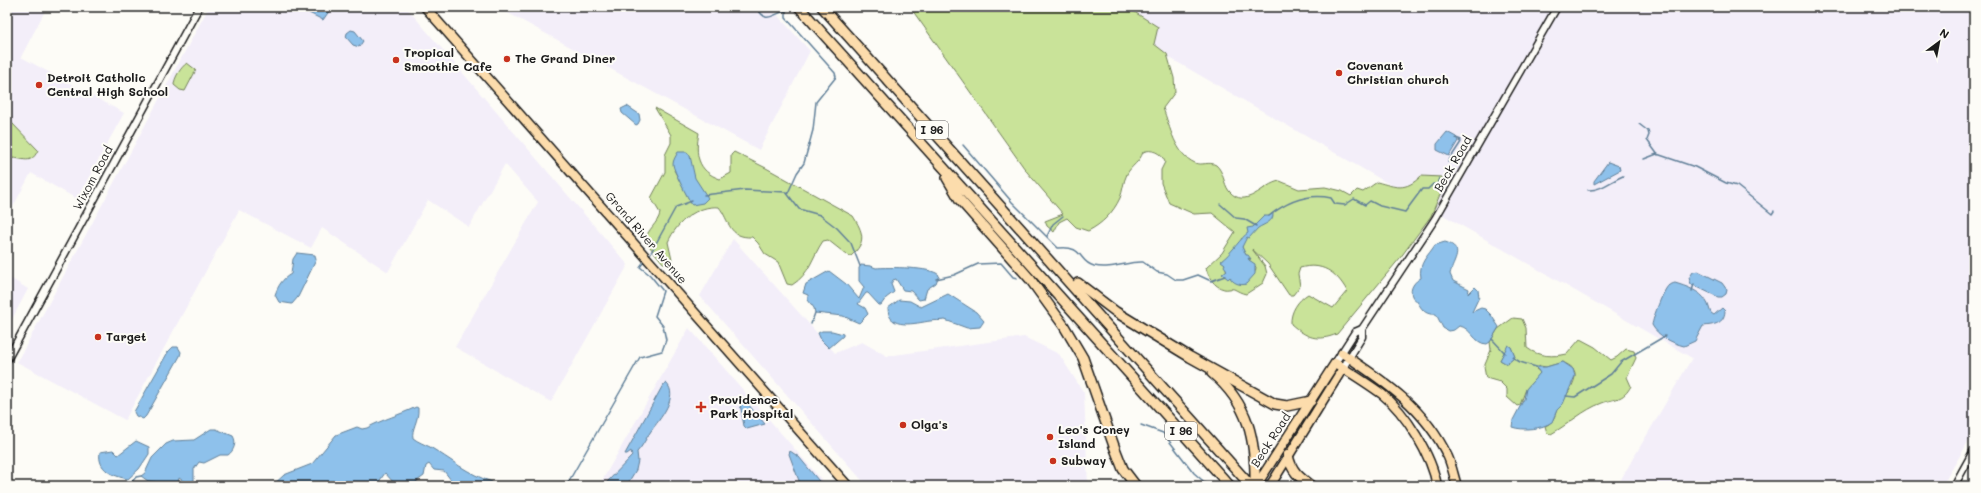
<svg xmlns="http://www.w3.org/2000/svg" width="1981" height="493" viewBox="0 0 1981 493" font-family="Mali,sans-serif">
  <rect width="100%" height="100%" fill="#fdfcf7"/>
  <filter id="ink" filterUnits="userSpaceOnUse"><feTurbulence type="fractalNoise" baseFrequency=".025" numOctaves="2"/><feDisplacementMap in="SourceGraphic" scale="8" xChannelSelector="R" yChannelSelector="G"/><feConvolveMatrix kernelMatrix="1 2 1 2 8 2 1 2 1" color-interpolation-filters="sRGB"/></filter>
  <g filter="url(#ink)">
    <g fill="#f3eef9">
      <polygon points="7,7 47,7 21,57 124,113 77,199 31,173 7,218"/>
      <polygon points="209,7 406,7 628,265 551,402 455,347 538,202 505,164 469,227 428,200 388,272 322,228 311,248 239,210 125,420 17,362"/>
      <polygon points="497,7 770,7 810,51 759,150"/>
      <polygon points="1128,7 1974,7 1974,432 1942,486 1617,486 1692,358 1149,46"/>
      <polygon points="733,239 835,353 862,342 887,356 1024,337 1059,354 1084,393 1088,486 867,486 700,296"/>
      <polygon points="7,276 28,289 10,323 7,321"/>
      <polygon points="689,328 827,486 599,486"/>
    </g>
    <g fill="#c9e399" stroke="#72805a" fill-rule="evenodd">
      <path d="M910,7h221l5,6 22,14 -4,17 13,10 7,24 1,14 -12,16c7,19 12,46 32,55 7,3 14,-2 21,2 8,7 7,18 13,26 17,20 34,-8 51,-10l19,8 26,-2 17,4 9,5 6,-6 6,2 14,-10c19,5 28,10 44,-6l21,1 2,4v4l-13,31 -31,42 -63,76c-20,8 -30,4 -46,-10 -1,-12 7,-24 17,-30l25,14 14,-17c-11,-20 -26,-29 -47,-23l-2,6 2,12 -7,9h-4l-21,-31 -16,-15 13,17 2,8 -4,9 -17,11c-5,-1 -8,-3 -12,-5 -3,-1 -7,1 -10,0 -10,-2 -16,-13 -18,-21l16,-15 13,-21 -23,-19 -18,1 -25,-11 -8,-20v-13l4,-8c-3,-9 -14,-14 -22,-10 -3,10 -12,14 -16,22 -4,8 -4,17 -7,24 -7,15 -18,26 -32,33l-12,-4 -9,-9 -8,4 -5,10 -7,-6 -2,-5 18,-7 -36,-42zM1242,238c-1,10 1,15 9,21h-3l8,8c0,9 -9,12 -16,17l-10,-7 -2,1 -3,-14 -3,-3 15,-13z"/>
      <path d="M187,63l9,7 -11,21 -5,-1 -6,-5c0,-7 7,-18 13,-22z"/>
      <path d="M655,108l44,25c-4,21 -2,38 21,46l11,-6v-18l3,-3 32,16 87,48c10,16 14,26 -2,40l-4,-1 -19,-15 -5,1c-11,16 -13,33 -31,44l-5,-1 -9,-22 -13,-8 -7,-11 -6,-6c-24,1 -22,-16 -33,-30 -22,-2 -42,15 -51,35l4,18 -3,3h-6l-18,-22c2,-12 13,-17 15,-28l-9,-15 14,-26v-17l6,-12v-8zM690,156c0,11 4,30 14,36l-12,13 -18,-35z"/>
      <path d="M7,114l4,8 27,28c-8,18 -17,5 -31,9z"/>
      <path d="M1513,318l9,1 4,9 1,20c12,9 26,9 40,6l13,-15 15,8 16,13 6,-3 9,-8 8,2 2,7 -9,19 4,9c-8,15 -16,12 -29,17 -19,7 -33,21 -51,31l-4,-1 -2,-7c0,0 5,-2 5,-3 5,-4 5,-9 7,-14 5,-7 20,-27 18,-36 -1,-6 -7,-8 -12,-11l-17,5 -6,-1 -4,3 4,3 -1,3 -13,14 -6,16 -3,1 -10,-9v-8l-7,-7 -14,-4 -2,-11 7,-17 -1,-8 8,-13zM1508,346l3,1 4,10 -8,7 -7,-4z"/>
    </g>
    <g fill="#8ec1eb" stroke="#607f98">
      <polygon points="311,7 332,7 323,20 309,13"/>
      <polygon points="351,30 355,31 363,41 359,47 353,45 346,37 347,33"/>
      <polygon points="627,106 639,114 640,120 638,124 636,125 622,113 621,109"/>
      <polygon points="1447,132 1456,137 1458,141 1449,156 1437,150 1437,144"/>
      <path d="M678,152h9l3,4 5,22 13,20 -5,5 -11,2c-4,-7 -19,-35 -19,-41 0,-4 3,-8 5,-12z"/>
      <polygon points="1608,162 1619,166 1620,170 1594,184 1594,181"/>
      <path d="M1273,213c1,9 -9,11 -15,15 -3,3 -6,7 -9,10l-2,-1 -5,10 4,8h2l3,4 -3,-1 1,2 6,4v10l-9,10c-5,2 -14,-1 -16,-7l-2,2 -6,-5 5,-4 -3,-4 1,-2 -4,-3c9,-6 22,-26 27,-28l-1,-5 6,-1 11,-11h5z"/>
      <path d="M1445,242c21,6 8,19 5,32l3,7 16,8 -1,5 7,-7 3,3 1,7 -7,15 9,-4 4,1 6,6 8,12 -9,15 -3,2c-13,0 -16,-17 -28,-18l-5,4 -6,1 -5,-3 -7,-14c-10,1 -13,-3 -18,-11 -1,-3 -5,-4 -6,-7 -3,-8 3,-15 9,-18 -3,-15 7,-22 14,-33z"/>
      <path d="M297,253l18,2 1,5 -18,37 -6,7 -13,-2 -4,-7c3,-9 7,-16 16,-21l2,-15z"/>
      <path d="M861,265l10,1 5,2c12,-1 56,-1 63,7l-3,8 -9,6 -3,10 -5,1 -8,-9 -8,-1 -7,-11 -3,1 -2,4 3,8 -8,6 -5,7h-2l-11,-12h-2l-8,11 7,4 3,6 -9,9 -16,-7 -28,-3 -1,-5 -6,-8v-5l-5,-2 3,-9 23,-13 17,13 13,15 5,-12 -5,-6v-13z"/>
      <polygon points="1698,271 1722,283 1727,290 1726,294 1722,297 1718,297 1691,284 1689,278 1693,272"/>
      <path d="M1675,283c10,3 26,8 31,18 3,4 3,8 5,12l3,2 8,-7 3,3c-1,13 -11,14 -22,15l-8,15 -11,5c-12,-3 -26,-10 -32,-21 1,-7 11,-35 17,-40 1,0 5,-2 6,-2z"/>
      <path d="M948,294l28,18 8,9 -4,6 -13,1 -22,-8c-6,1 -9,0 -15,1 -14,2 -42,10 -42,-13l11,-8 11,1 11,6z"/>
      <polygon points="822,331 832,331 843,334 843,336 829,348 821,340 818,333"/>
      <polygon points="1508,345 1511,347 1515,357 1507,364 1500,360"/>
      <polygon points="173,347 178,347 181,352 180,356 146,416 143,419 136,416 134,412 135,410 168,352"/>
      <path d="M1563,362l10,7 2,7 -12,28 -6,6 -5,12c-10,7 -29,9 -40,5l1,-7 11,-21 2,-10 14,-16 -4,-6h10z"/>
      <path d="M666,383c14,13 -7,37 -15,48 -5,7 -8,15 -14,21l1,9 -2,9 -10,16h-21l3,-5 24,-25 -1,-5 -4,3h-2l38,-69z"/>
      <polygon points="742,401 747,403 765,424 747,429 744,426 740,404"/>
      <path d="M416,407l2,1c1,13 -7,21 -5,30 5,4 11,6 17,9 20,12 38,27 62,35l1,4h-36l-6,-6 -7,-9 -10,-1 -5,-6 -3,2 -2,10 -7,5 -3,5h-10l-10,-3 -9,-10 -9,13h-104l12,-11 28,-11 24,-29 21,-8 5,2 5,-1c16,-9 33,-13 49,-21z"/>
      <path d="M211,429h5l17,7c4,6 1,15 -5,19h-8l-16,8 -5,-1 -5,7v12l-8,2 -7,-5 -2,8h-19l-3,-4 -7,-1 -7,-5 4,-3 7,-15 14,-14 7,-3 21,-1z"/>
      <path d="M136,441l13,6v7l-10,15 -11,10c-15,-3 -31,-9 -28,-27l13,-2 5,5z"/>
      <polygon points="790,451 799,457 823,486 801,486 789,454"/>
    </g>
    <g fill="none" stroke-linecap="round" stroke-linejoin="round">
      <g stroke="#607f98" stroke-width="1.5">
        <path d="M756,7c12,18 14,8 29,4"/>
        <polyline points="783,7 786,11 786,18 835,73 836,77 816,102 813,130 804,163 797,173 788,193"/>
        <polyline points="1639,124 1648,131 1649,135 1647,140 1658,155"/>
        <path d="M963,145l49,57 46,46c26,-3 20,14 36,18 18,4 33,-5 49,-4l14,10 10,2 9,6h7l15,-5 13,6 14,-5"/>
        <polyline points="1644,159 1657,154 1695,167 1726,183 1737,186 1772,214 1774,211"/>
        <polyline points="1448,162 1461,142 1459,141 1461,140 1456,138"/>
        <path d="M1588,190c12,1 23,-9 35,-14"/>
        <polyline points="704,195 745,190 786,192 799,209 820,215 837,228 851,243 860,266"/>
        <polyline points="1220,204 1236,218 1244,219 1256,226"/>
        <path d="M1269,216c19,-15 39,-23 62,-18l4,6 10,1 9,-6 11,6 5,-4 10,5 25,6 17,-23h6l5,-5 4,1 2,-7"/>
        <polyline points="1047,236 1053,224 1063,216"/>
        <polyline points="649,256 676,207 692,201"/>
        <polyline points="936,279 954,275 978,264 1001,263 1013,277 1017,278"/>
        <polyline points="1692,291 1694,284"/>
        <polyline points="811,324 815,313"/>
        <polyline points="1492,339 1505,353"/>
        <polyline points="1512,357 1520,362 1536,367"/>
        <polyline points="1566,396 1575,397 1611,374 1621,362 1665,336"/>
        <polyline points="1141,425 1163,433 1194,473 1209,486"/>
        <polyline points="128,486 136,477 141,476"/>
        <polyline points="566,486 640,357 662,351 666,340 663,326 655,316 663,291 650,275 640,267 645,260"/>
      </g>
      <g stroke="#1c1c1c" stroke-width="9">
        <g id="minor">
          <polyline points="7,360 199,7"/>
          <polyline points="1335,363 1355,332 1362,329 1435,219 1557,7"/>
          <polyline points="1343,368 1362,337 1362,329"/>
          <polyline points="1954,486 1974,450"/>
        </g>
      </g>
      <g stroke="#1c1c1c" stroke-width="11">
        <g id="major">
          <polyline points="425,7 848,486"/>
          <path d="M1342,353c42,28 83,55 106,104 4,9 6,20 9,29"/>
          <path d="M1256,486l79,-123c16,10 32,20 47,31 24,19 50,62 55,92"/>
          <polyline points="1270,486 1343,368"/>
        </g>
      </g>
      <g stroke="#1c1c1c" stroke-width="12">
        <g id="highway">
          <polyline points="799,7 1230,486"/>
          <polyline points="822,7 1251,486"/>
          <polyline points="947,178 960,200 1030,279 1064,326 1083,358 1114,446 1123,469 1136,486"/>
          <polyline points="1078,283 1116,312 1190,357 1275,404 1287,406 1311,401"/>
          <path d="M1212,373c37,31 44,67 43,113"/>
          <path d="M1288,455c3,16 11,22 23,31"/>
          <polyline points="1269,486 1270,485"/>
        </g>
      </g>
      <use href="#minor" stroke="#fdfcf7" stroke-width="6"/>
      <use href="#major" stroke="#fcdcac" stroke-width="8"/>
      <use href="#highway" stroke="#fcdcac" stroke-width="9"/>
    </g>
  </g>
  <g fill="#c8321e" stroke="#fdfcf7" stroke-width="1.5">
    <circle cx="507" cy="59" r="4"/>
    <circle cx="396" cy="60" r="4"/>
    <circle cx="1339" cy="73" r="4"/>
    <circle cx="39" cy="85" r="4"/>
    <circle cx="98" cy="337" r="4"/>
    <path d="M699 401h4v4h4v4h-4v4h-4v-4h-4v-4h4z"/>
    <circle cx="903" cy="425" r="4"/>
    <circle cx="1050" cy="437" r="4"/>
    <circle cx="1053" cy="461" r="4"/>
  </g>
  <g text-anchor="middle" stroke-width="4" stroke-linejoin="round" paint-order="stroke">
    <g fill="#fdfcf7" stroke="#605f5e" stroke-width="1">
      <rect x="916" y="121" width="32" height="18" rx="3"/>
      <rect x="1165" y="422" width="32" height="18" rx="3"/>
    </g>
    <g font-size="11" font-weight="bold" fill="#1c1c1c">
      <text x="932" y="134">I 96</text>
      <text x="1181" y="435">I 96</text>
    </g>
    <g font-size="12" font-weight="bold" fill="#1c1c1c" stroke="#fdfcf7" text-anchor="start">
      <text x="404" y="57">Tropical<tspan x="404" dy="14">Smoothie Cafe</tspan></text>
      <text x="515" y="63">The Grand Diner</text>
      <text x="1347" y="70">Covenant<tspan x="1347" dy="14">Christian church</tspan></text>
      <text x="47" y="82">Detroit Catholic<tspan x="47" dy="14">Central High School</tspan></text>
      <text x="106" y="341">Target</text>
      <text x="710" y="404">Providence<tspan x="710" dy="14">Park Hospital</tspan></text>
      <text x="911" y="429">Olga's</text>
      <text x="1058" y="434">Leo's Coney<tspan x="1058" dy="14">Island</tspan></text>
      <text x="1061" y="465">Subway</text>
    </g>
    <g font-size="12" fill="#1c1c1c" stroke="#fdfcf7">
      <text transform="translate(1453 164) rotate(-60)" y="4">Beck Road</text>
      <text transform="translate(93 178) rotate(-62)" y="4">Wixom Road</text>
      <text transform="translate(646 238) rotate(49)" y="4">Grand River Avenue</text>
      <text transform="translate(1271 440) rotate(-57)" y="4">Beck Road</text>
    </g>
  </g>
  <rect width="1981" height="493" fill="none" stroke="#fdfcf7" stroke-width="24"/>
  <rect x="12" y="12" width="1957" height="469" fill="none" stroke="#1c1c1c" stroke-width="1.5" filter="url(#ink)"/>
  <g transform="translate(1939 42) rotate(32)" stroke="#fdfcf7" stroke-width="3" paint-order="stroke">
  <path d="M0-3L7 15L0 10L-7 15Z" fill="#1c1c1c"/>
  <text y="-6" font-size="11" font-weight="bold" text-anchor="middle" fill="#1c1c1c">N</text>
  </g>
</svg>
